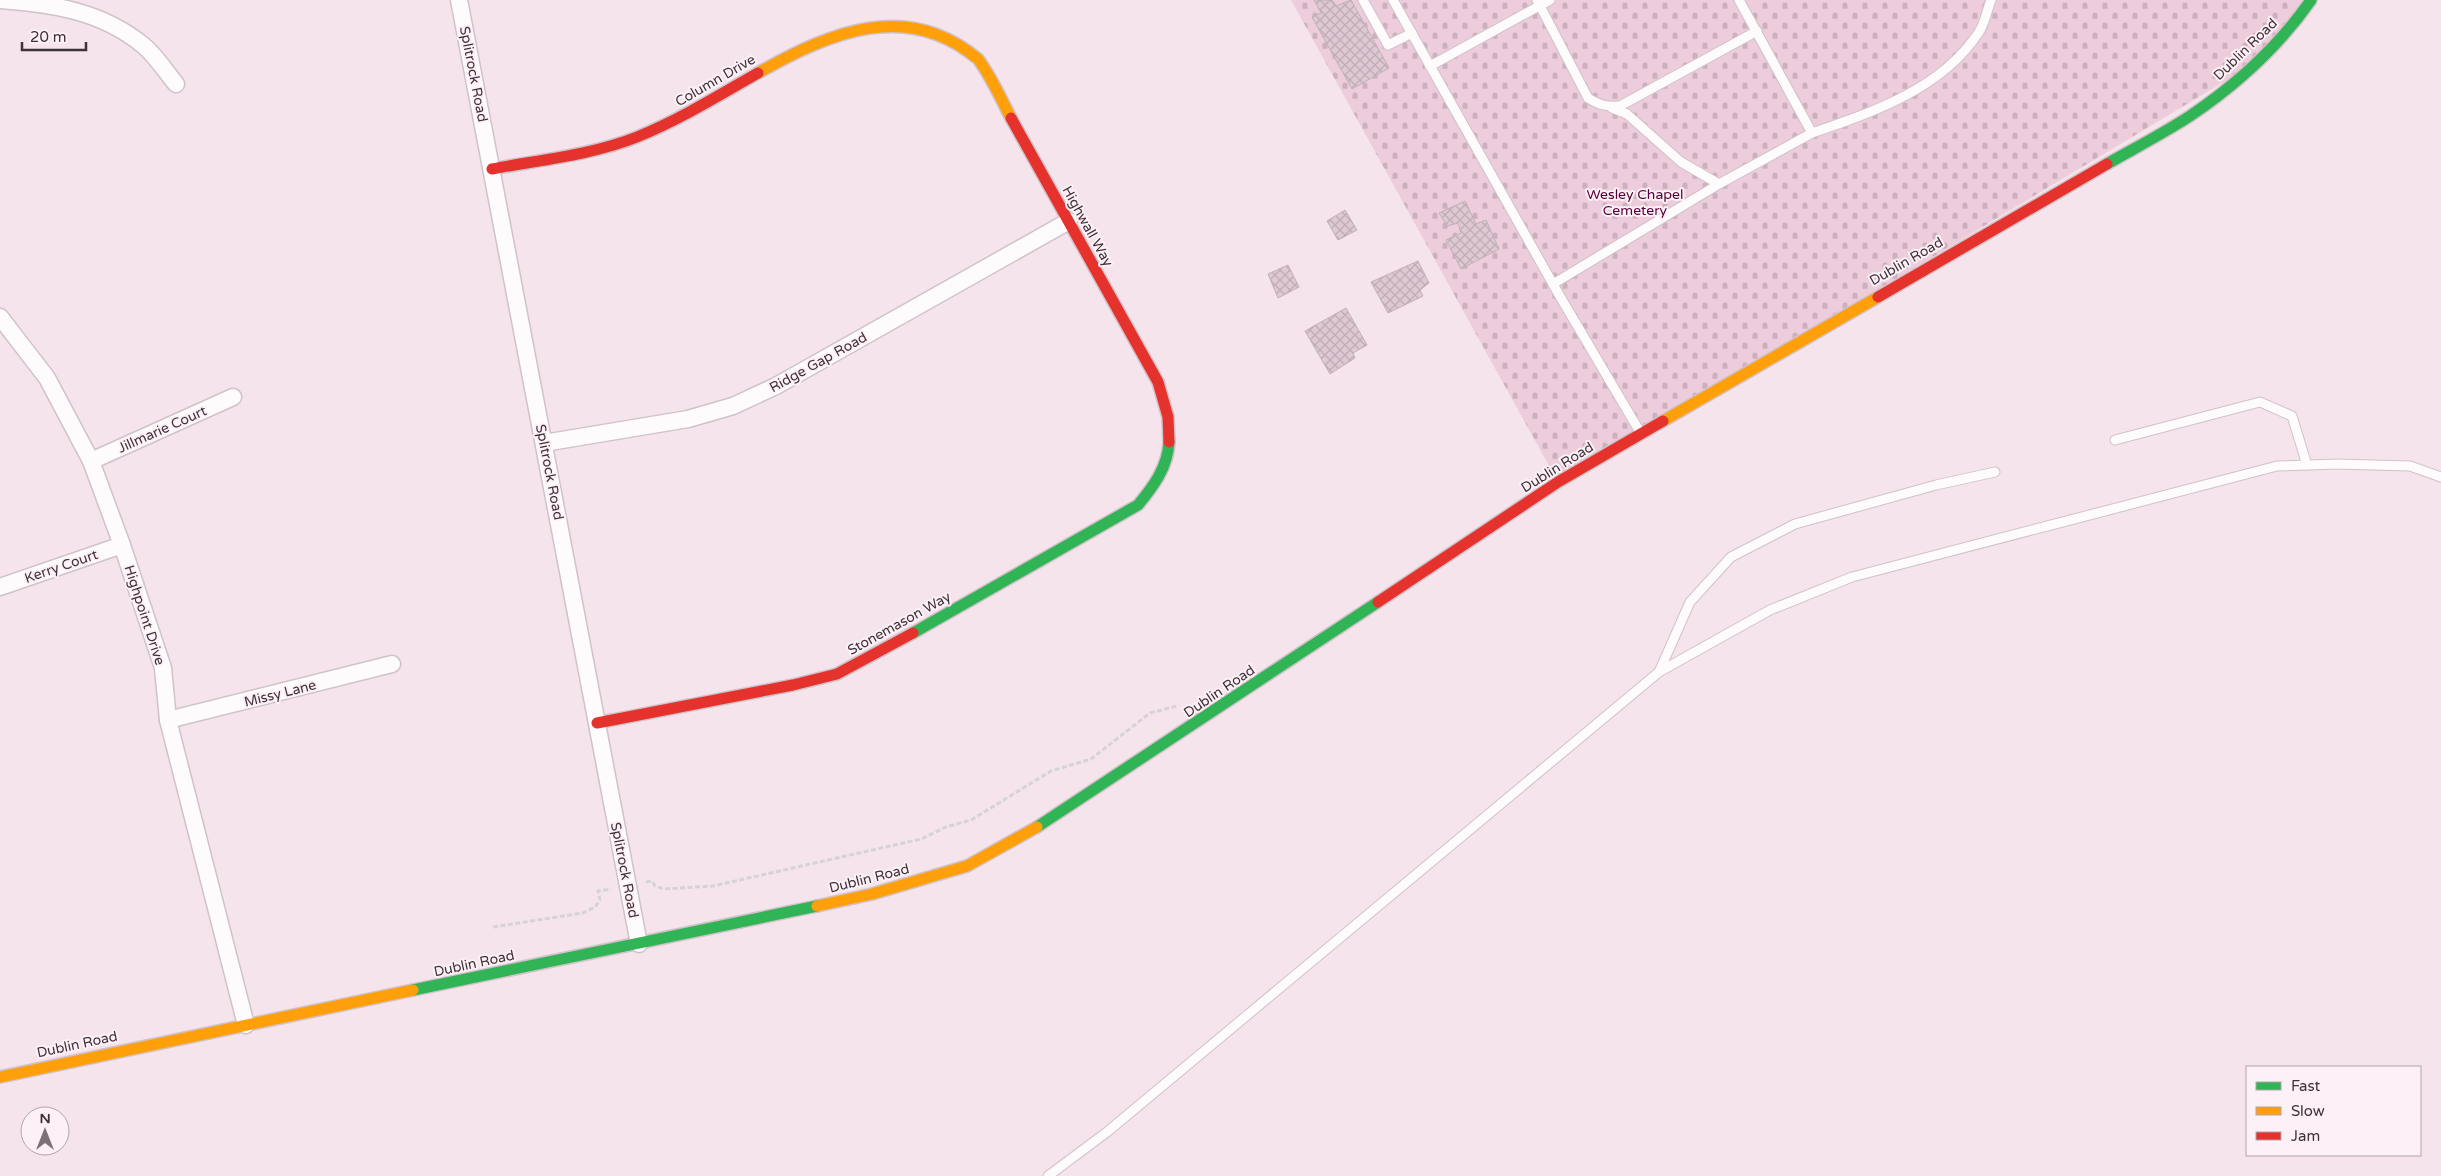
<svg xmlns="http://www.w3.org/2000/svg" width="2441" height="1176" viewBox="0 0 2441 1176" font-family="'Varela Round',sans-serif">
  <defs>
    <pattern id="cemetery-stones" width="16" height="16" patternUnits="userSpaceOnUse" patternTransform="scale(1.25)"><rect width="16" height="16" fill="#edccdb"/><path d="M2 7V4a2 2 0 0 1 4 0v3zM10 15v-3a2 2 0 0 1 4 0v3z" fill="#ccb0bd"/></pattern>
    <pattern id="building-cross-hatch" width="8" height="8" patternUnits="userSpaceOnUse" patternTransform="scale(1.25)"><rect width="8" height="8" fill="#dec8d3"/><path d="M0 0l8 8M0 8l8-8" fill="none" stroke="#c0acb6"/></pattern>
  </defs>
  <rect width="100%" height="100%" fill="#f5e4ec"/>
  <polygon fill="url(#cemetery-stones)" points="1291,0 2311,0 2257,62 1558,482"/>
  <g fill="url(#building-cross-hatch)" stroke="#bfb1b7">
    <polygon points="1314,0 1332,0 1336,6 1351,0 1389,68 1352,89 1312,17 1321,13"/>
    <polygon points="1465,201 1476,224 1486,220 1499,249 1461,269 1446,240 1461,233 1458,223 1447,226 1439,213"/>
    <polygon points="1345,210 1357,230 1338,240 1327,221"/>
    <polygon points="1418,261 1429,283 1420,290 1423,296 1388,313 1371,282"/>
    <polygon points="1288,265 1299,287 1278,298 1268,274"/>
    <polygon points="1346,308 1367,345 1353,353 1355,358 1330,374 1305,331"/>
  </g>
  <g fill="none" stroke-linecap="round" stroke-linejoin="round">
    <g stroke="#d0c2c9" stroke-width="11">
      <g id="lane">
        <polyline points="1363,0 1388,45 1412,33"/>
        <polyline points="1393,0 1558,293 1640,432"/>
        <path d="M1537,0l51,98c11,7 19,9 32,8l137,-75"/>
        <polyline points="1430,66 1550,0"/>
        <polyline points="1612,108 1627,114 1681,162 1719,184"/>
        <path d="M1812,133c61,-21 130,-44 167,-101 6,-9 8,-22 12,-32"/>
        <polyline points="1553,284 1719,184 1812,133 1739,0"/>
        <polyline points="2115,440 2260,402 2292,416 2307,465"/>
        <polyline points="1659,672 1690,602 1731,557 1795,524 1936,485 1995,472"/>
        <polyline points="1048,1176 1107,1132 1659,672 1770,610 1852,577 2277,466 2337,464 2410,466 2441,477"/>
      </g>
    </g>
    <g stroke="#d0c2c9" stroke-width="19">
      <g id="street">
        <path d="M0,0c53,4 102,11 144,46 12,10 22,26 32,38"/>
        <polyline points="459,0 639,944"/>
        <polyline points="0,317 47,378 91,461 122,545 163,668 168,720 246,1025"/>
        <polyline points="544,443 688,419 733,406 776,386 1069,221"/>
        <polyline points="91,461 233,397"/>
        <polyline points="0,587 122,545"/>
        <polyline points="168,720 392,664"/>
      </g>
    </g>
    <g stroke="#d0c2c9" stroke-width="14">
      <g id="fast">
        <path d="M2107,164c28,-16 57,-31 83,-48 46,-31 89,-70 121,-116"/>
        <path d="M913,633l225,-128c15,-18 30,-38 31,-63"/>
        <polyline points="1037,827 1378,602"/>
        <polyline points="413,990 817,906"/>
      </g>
    </g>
    <g stroke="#d0c2c9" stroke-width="14">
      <g id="slow">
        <path d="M758,73c74,-42 150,-73 220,-14 13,17 23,40 33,59"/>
        <polyline points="1663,421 1878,297"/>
        <polyline points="817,906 872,894 967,866 1037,827"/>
        <polyline points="0,1077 413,990"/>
      </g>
    </g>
    <g stroke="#d0c2c9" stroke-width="14">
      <g id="jam">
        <polyline points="1011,118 1158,382 1168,417 1169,442"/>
        <path d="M492,169c47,-9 100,-14 145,-32 42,-17 81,-41 121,-64"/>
        <polyline points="1878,297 2107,164"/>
        <polyline points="1378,602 1558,482 1663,421"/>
        <polyline points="597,723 793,685 837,674 913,633"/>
      </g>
    </g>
    <g stroke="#d7d3d5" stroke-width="3" stroke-dasharray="5 2.5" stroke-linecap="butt">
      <polyline points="646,882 652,881 655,886 664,889 713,886 921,839 946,827 971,820 1051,771 1091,759 1150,713 1177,706"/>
      <polyline points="493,927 583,913 595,907 600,900 598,891 611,889"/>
    </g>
    <use href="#lane" stroke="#fefbfc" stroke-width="9"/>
    <use href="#street" stroke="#fefbfc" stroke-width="16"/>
    <use href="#fast" stroke="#30b455" stroke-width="11"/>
    <use href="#slow" stroke="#ff9f0a" stroke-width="11"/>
    <use href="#jam" stroke="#e5322d" stroke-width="11"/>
  </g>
  <g text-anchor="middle" stroke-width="4" stroke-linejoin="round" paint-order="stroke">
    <g font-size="14" fill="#3e3238" stroke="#fdf0f6">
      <text transform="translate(2245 49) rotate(-44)" y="5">Dublin Road</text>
      <text transform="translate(474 74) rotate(79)" y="5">Splitrock Road</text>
      <text transform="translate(715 80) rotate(-30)" y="5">Column Drive</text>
      <text transform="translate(1088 226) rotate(61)" y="5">Highwall Way</text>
      <text transform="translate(1906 261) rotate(-30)" y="5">Dublin Road</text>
      <text transform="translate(818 362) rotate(-29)" y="5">Ridge Gap Road</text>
      <text transform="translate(162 429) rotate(-24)" y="5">Jillmarie Court</text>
      <text transform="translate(1557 467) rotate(-32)" y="5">Dublin Road</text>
      <text transform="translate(550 472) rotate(79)" y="5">Splitrock Road</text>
      <text transform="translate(61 566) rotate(-19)" y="5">Kerry Court</text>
      <text transform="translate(145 615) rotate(72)" y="5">Highpoint Drive</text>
      <text transform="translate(899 623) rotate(-29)" y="5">Stonemason Way</text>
      <text transform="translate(1219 691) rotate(-34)" y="5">Dublin Road</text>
      <text transform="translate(280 693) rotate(-14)" y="5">Missy Lane</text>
      <text transform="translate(625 870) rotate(79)" y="5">Splitrock Road</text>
      <text transform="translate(869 878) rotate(-14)" y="5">Dublin Road</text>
      <text transform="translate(474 963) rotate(-12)" y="5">Dublin Road</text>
      <text transform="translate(77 1044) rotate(-12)" y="5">Dublin Road</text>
    </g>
    <g font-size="14" fill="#560036" stroke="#fdf0f6">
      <text x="1635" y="199">Wesley Chapel<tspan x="1635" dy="16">Cemetery</tspan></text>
    </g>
  </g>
  <rect x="2246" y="1066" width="175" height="90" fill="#fdf0f6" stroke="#b1a4aa"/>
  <rect x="2256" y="1082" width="25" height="8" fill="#30b455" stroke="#b1a4aa"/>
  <text x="2291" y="1091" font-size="15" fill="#3e3238">Fast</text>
  <rect x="2256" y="1107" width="25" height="8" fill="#ff9f0a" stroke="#b1a4aa"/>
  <text x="2291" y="1116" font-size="15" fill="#3e3238">Slow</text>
  <rect x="2256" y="1132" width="25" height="8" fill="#e5322d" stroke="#b1a4aa"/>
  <text x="2291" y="1141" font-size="15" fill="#3e3238">Jam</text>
  <g transform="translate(45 1131)"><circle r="24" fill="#fdf0f6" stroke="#b1a4aa"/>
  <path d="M0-4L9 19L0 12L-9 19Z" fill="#7e7077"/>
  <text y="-8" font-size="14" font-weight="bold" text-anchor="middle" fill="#3e3238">N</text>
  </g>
  <path d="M22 42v8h64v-8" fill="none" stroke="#3e3238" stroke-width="2.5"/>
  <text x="30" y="42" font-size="15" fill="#3e3238" stroke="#fdf0f6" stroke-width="4" paint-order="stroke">20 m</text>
</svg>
